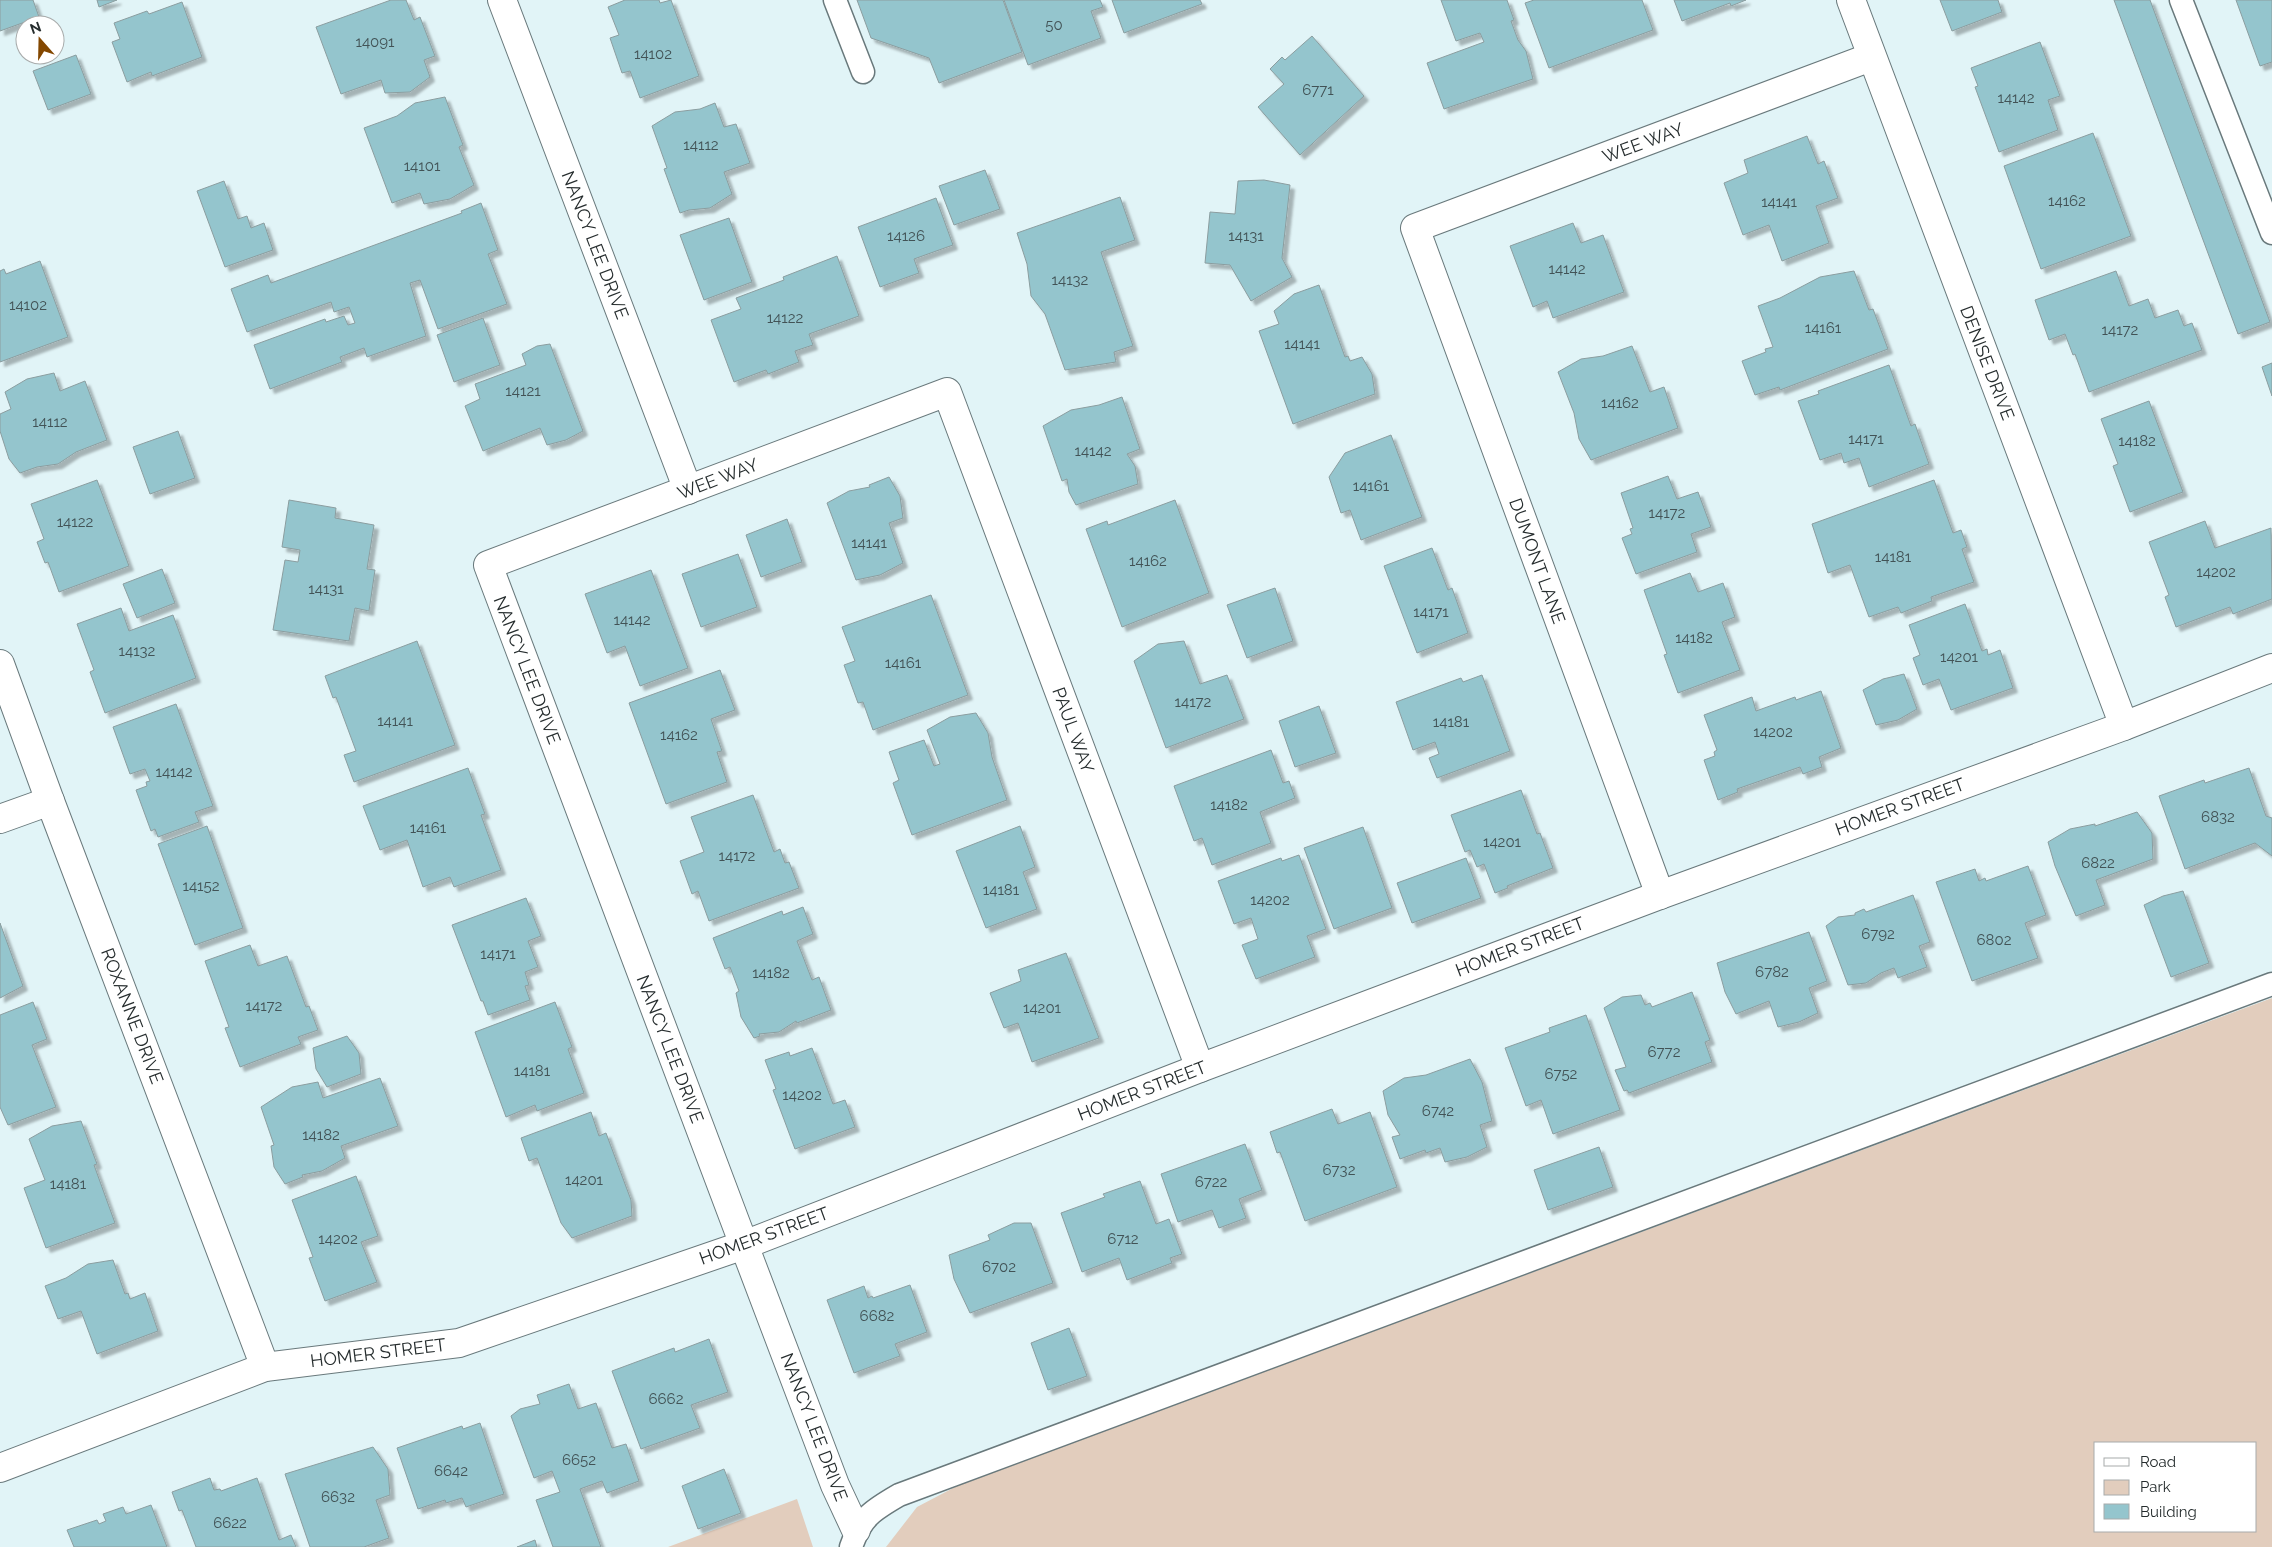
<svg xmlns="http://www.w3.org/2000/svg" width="2272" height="1547" viewBox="0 0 2272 1547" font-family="Raleway,sans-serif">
  <defs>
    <filter id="shadow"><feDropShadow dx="4.5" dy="4.5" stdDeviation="1" flood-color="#0004"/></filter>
  </defs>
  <rect width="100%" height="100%" fill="#e1f4f7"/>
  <g fill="#e2cdbd" fill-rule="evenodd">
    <path d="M2272,998v549h-1386l31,-40 40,-21zM2256,1443v88h-160v-88z"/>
    <polygon points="797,1499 813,1547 668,1547"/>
  </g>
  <g fill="#94c5cd" stroke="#8b9d9f" filter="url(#shadow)">
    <polygon points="0,0 33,0 39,17 0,31"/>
    <polygon points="97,0 117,0 99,7"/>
    <polygon points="391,0 406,0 414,20 420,17 435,56 424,60 430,77 410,92 385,93 381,80 341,94 316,27"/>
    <polygon points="625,0 659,0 660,3 671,0 699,76 640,98 630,71 622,73 610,38 619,35 608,7"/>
    <polygon points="857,0 1003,0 1022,52 939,83 929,58 871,38"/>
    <polygon points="1004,0 1100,0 1103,7 1091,11 1101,38 1028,65"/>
    <polygon points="1112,0 1200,0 1202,4 1124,33"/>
    <polygon points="1441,0 1507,0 1514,20 1511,21 1518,40 1526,51 1533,79 1444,109 1427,63 1484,42 1480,33 1456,41"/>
    <polygon points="1534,0 1642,0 1653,30 1549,68 1525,3"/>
    <polygon points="1674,0 1746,0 1731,6 1730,3 1682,21"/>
    <polygon points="1940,0 1998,0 2002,12 1952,31"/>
    <polygon points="2114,0 2150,0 2270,322 2238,334"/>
    <polygon points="2236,0 2272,0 2272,62 2260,66"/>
    <polygon points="182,2 202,57 152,76 151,72 127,82 112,42 120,39 114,23 147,11 149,14"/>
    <polygon points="1312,36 1364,96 1300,155 1258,107 1284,84 1270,69 1282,57 1285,60"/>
    <polygon points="2040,42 2060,96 2048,100 2058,130 1999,152 1975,87 1978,86 1971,68"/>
    <polygon points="76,55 91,94 48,110 33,71"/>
    <polygon points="445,97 463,145 459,147 474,185 450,199 424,204 420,193 392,203 364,128 397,116 415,103"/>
    <polygon points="715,103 724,127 736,124 750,163 724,172 732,194 710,208 689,210 680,213 664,169 667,168 652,126 675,112 700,109"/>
    <polygon points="2093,133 2131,236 2041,269 2004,166"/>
    <polygon points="1807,136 1818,164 1824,161 1838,198 1816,206 1829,243 1782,261 1769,225 1743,235 1724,183 1748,173 1744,160"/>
    <polygon points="985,170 1000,209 954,225 939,186"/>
    <polygon points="1264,180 1290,185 1282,258 1292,277 1251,301 1230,265 1205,263 1210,212 1235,214 1238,181"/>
    <polygon points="224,181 238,219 247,216 251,228 264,223 273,250 225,267 197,191"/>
    <polygon points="1120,197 1135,240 1101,252 1133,346 1114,352 1116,362 1065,370 1045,314 1031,296 1027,264 1017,233"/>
    <polygon points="936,198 953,245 914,259 919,273 880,287 858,227"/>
    <polygon points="481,203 498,250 488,254 507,304 438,329 420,280 410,283 426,336 367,357 364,348 340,357 342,362 270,389 254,345 325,319 326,322 344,316 348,325 355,323 349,307 334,312 331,302 247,332 231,289 268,275 271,283 462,213 461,211"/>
    <polygon points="729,218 752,282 704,300 680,235"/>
    <polygon points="1573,223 1581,243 1603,235 1624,292 1553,318 1547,301 1533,307 1510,246"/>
    <polygon points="837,256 859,316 809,334 813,345 795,351 799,362 768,374 766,370 734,382 711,320 741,309 736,298 784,280 783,277"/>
    <polygon points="40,261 68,337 0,362 0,271 4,269 6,274"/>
    <polygon points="1854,271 1869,310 1873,309 1888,349 1780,390 1779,387 1755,395 1742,361 1766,352 1765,349 1773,347 1758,306 1780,298 1820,277"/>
    <polygon points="2116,271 2129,306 2148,299 2155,318 2178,310 2184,326 2192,323 2202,350 2089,392 2075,354 2073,355 2065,334 2049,340 2035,300"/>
    <polygon points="1319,285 1345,357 1348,356 1350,361 1362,357 1372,374 1375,394 1293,424 1259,331 1279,324 1274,311 1294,294"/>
    <polygon points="483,318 500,365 454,382 437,335"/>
    <polygon points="550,344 583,431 566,440 547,445 540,428 483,451 465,406 480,399 475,384 526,365 522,354 537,346"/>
    <polygon points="1632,346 1650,392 1664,387 1678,428 1591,460 1579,439 1574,413 1558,372 1581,359 1603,356"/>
    <polygon points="2272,363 2272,396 2262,367"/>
    <polygon points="1889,365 1911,426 1915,424 1929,464 1869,487 1859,458 1844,463 1841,453 1820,460 1798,401 1819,394 1818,391"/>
    <polygon points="54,373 60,391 85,381 107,440 76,452 58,464 37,467 20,473 9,459 0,431 0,414 11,409 5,392 27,379"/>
    <polygon points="1122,397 1140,449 1127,454 1135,466 1138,484 1076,505 1069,492 1067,479 1062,481 1043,426 1071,410 1099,405"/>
    <polygon points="2149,401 2183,492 2130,512 2113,466 2118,464 2101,419"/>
    <polygon points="178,431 195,478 150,494 133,447"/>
    <polygon points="1391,435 1422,517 1361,540 1350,510 1341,513 1329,477 1345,453"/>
    <polygon points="1668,476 1677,499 1698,492 1711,527 1691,534 1697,552 1636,574 1622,538 1632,534 1630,529 1633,528 1621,493"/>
    <polygon points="889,477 900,496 903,518 889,523 903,563 880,575 856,580 827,503 849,491 870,487 869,485"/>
    <polygon points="97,480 129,566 59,592 48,562 45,563 37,542 44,539 31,504"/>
    <polygon points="1934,480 1953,533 1961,530 1967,547 1962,549 1974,582 1931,597 1932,601 1901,613 1898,607 1869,617 1850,565 1828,573 1812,524"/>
    <polygon points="289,500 336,508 335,518 374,525 367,569 375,570 369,611 355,608 349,641 273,630 285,560 298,562 300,550 282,547"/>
    <polygon points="1175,500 1209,593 1122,627 1086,529 1107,521 1108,525"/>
    <polygon points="787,519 802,562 761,577 746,535"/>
    <polygon points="2205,521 2215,548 2271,528 2272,599 2233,614 2230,607 2176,627 2165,597 2169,595 2149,542"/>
    <polygon points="1432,548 1448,590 1452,588 1468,633 1417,653 1384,566"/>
    <polygon points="738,554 757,607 701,627 682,574"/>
    <polygon points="162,569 175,603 137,618 123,584"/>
    <polygon points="651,570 688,668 640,686 625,646 607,653 585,594"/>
    <polygon points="1690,573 1698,592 1723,583 1735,617 1722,622 1740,670 1678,693 1664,655 1667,654 1644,590"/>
    <polygon points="1275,588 1293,641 1247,658 1227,605"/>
    <polygon points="931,595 968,695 873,730 863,702 858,703 844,665 855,661 842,627"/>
    <polygon points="1965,604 1982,651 1987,649 1988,655 2000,650 2013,688 1951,710 1939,679 1923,685 1913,658 1920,655 1909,625"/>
    <polygon points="121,608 129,631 173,615 196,678 105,713 90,672 94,670 77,624"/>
    <polygon points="417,641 455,745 354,782 344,755 356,751 336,697 333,698 325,676"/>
    <polygon points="1184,641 1200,684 1227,675 1244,719 1166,748 1134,661 1158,644"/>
    <polygon points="720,670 735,710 711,719 722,751 717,752 727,782 666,804 629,703"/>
    <polygon points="1904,674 1917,709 1898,720 1876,725 1863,690 1883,679"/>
    <polygon points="1482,675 1510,751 1437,778 1429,758 1439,754 1435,742 1413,750 1396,702 1461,678 1463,682"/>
    <polygon points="1821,691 1841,748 1819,757 1822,767 1803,774 1800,767 1737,789 1738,792 1718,800 1704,760 1715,756 1714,752 1717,750 1704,715 1752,697 1756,711 1795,697 1796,700"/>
    <polygon points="176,704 213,806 195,812 199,822 158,837 155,829 151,831 136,790 147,786 146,782 150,781 145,769 130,774 113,727"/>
    <polygon points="1319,706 1336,753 1295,767 1279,721"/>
    <polygon points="976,713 988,733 992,757 1007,800 912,835 893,783 899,780 889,752 924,740 934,766 940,764 927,730 950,717"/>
    <polygon points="1271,750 1283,783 1289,781 1295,798 1260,812 1271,843 1212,865 1202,838 1194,841 1174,786"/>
    <polygon points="468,768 485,814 481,815 501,870 454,887 450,877 423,887 407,840 380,850 363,806"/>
    <polygon points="2249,768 2266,816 2272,818 2272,856 2255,843 2185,869 2159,796 2204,780 2205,783"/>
    <polygon points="1521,790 1537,834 1540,833 1553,868 1507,886 1508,888 1495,893 1484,864 1477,867 1470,850 1465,852 1451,815"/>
    <polygon points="753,795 774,852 780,849 785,863 789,862 799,888 709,921 698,891 692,894 680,861 704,852 691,817"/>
    <polygon points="2137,812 2152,833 2153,859 2096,880 2105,905 2076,916 2055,866 2048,842 2070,829 2095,824 2095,826"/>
    <polygon points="207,826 243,928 195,945 158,844"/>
    <polygon points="1020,826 1035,867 1023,872 1037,909 986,928 956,851"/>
    <polygon points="1363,827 1392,908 1334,929 1304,848"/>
    <polygon points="1299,855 1326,929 1307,936 1315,957 1256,979 1242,945 1258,939 1251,918 1234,924 1218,881 1281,858 1282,861"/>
    <polygon points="1466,858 1481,898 1412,923 1397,883"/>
    <polygon points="2028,866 2046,915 2025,923 2038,958 1972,981 1936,882 1975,869 1979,881 1985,878 1986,881"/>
    <polygon points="2183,891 2209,963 2171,977 2144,905 2163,896"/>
    <polygon points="1913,895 1930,942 1919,946 1927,967 1898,978 1894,968 1881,973 1866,983 1848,985 1826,926 1838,917 1855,915 1855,913 1864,909 1866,912"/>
    <polygon points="526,898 541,936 528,941 538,967 525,972 529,985 525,986 530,1000 488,1015 483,1001 481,1001 452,925"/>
    <polygon points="803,907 813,934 797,941 812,980 819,977 831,1010 797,1023 796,1021 779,1032 759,1034 760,1036 754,1038 741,1017 736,993 739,991 730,967 725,969 713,938 782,911 783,915"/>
    <polygon points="0,923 23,986 0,998"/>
    <polygon points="1809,932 1827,981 1809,988 1818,1013 1799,1022 1778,1027 1769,1001 1736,1014 1725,992 1717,963"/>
    <polygon points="250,945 258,966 287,956 306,1007 309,1006 318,1030 298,1037 301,1044 240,1067 225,1028 229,1027 205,961"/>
    <polygon points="1066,953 1099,1038 1032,1062 1018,1023 1004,1028 990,993 1021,981 1018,970"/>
    <polygon points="1692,992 1710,1040 1705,1042 1712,1062 1629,1093 1627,1090 1624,1091 1615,1070 1626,1067 1604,1008 1622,997 1641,995 1645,1005 1650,1003 1652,1007"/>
    <polygon points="33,1002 47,1039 32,1045 56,1107 8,1125 0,1107 0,1015"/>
    <polygon points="555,1002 572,1047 568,1049 584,1093 537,1111 535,1105 506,1117 475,1032"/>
    <polygon points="1586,1015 1620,1110 1553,1134 1541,1100 1526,1106 1505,1048 1550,1032 1549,1028"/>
    <polygon points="347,1036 359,1053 361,1074 327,1087 316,1069 313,1048"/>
    <polygon points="812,1048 833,1104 845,1100 855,1127 795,1149 773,1090 776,1089 765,1060 789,1052 790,1056"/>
    <polygon points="1470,1059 1482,1082 1492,1121 1480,1125 1487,1147 1467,1157 1445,1162 1440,1148 1426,1153 1425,1150 1400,1159 1392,1137 1400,1135 1388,1115 1383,1091 1404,1078 1426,1075"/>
    <polygon points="380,1078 398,1126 341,1146 345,1158 322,1171 302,1175 303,1177 285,1184 274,1167 271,1146 274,1145 261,1107 292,1087 318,1082 323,1098"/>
    <polygon points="1332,1109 1338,1124 1370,1112 1397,1187 1305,1221 1280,1152 1277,1153 1270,1132"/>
    <polygon points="591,1112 599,1136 606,1133 631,1200 632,1216 572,1238 561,1223 537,1158 529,1161 521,1138"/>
    <polygon points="81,1121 97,1164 94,1165 115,1223 46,1248 24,1188 45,1180 29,1139 52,1126"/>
    <polygon points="1245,1144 1262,1190 1239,1199 1246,1218 1219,1228 1212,1210 1178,1222 1161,1174"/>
    <polygon points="1599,1147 1613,1187 1548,1210 1534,1170"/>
    <polygon points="356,1176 378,1236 361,1242 377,1282 325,1301 309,1258 313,1257 292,1200"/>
    <polygon points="1140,1181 1156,1224 1169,1219 1182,1254 1170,1258 1172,1263 1127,1280 1119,1258 1082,1272 1061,1213 1105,1197 1103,1194"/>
    <polygon points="1014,1223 1031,1223 1053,1283 970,1313 954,1279 949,1255 990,1240 988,1235"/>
    <polygon points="113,1260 125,1294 128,1293 130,1299 145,1293 158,1331 97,1354 81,1311 58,1319 45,1286 66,1278 88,1264"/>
    <polygon points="910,1285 927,1332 895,1344 900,1356 854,1373 827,1300 864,1286 868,1298 872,1296 873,1298"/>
    <polygon points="1069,1328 1087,1376 1048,1390 1031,1343"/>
    <polygon points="709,1339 728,1392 691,1405 700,1428 641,1449 612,1371 674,1348 675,1352"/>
    <polygon points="569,1384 578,1409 596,1403 612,1448 626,1444 639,1481 607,1493 602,1481 580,1489 601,1547 553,1547 536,1500 560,1492 552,1471 534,1478 511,1416 520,1409 540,1404 537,1395"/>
    <polygon points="480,1423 504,1494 466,1507 462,1498 446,1503 445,1500 418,1509 397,1448 462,1426 463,1429"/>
    <polygon points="373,1447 388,1469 390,1495 376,1500 389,1538 364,1547 310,1547 285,1474"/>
    <polygon points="724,1469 741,1513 698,1529 682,1486"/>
    <polygon points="210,1478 214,1490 220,1489 221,1491 257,1478 279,1540 291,1535 296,1547 196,1547 182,1510 179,1511 172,1492"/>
    <polygon points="151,1505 167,1547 74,1547 67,1530 97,1520 99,1524 106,1521 103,1514 123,1507 126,1514"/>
    <polygon points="535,1540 537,1547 517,1547"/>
  </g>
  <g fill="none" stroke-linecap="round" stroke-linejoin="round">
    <g stroke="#69797c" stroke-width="25">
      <g id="lane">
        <polyline points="835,0 863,72"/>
        <polyline points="2181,0 2272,233"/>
        <path d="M851,1547c10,-30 22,-37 48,-52l1373,-511"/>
      </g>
    </g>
    <g stroke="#69797c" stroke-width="30">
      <g id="street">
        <polyline points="502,0 688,490"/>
        <polyline points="1851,0 2124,726"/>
        <polyline points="0,664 50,801 265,1367"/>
        <polyline points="0,819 50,801"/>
        <polyline points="1660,895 1415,228 1871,57"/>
        <polyline points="0,1468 265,1367 459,1343 744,1245 1200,1068 1660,895 2124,726 2272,668"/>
        <polyline points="856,1530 835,1485 744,1245 488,565 947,392 1200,1068"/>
      </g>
    </g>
    <use href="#lane" stroke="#fff" stroke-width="22"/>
    <use href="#street" stroke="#fff" stroke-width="28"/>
  </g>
  <g text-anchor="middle" stroke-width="4" stroke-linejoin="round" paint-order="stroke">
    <g font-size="15" fill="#425356">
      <text x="1054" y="30">50</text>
      <text x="375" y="47">14091</text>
      <text x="653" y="59">14102</text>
      <text x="1318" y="95">6771</text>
      <text x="2016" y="103">14142</text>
      <text x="701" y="150">14112</text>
      <text x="422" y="171">14101</text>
      <text x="2067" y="206">14162</text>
      <text x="1779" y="207">14141</text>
      <text x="906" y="241">14126</text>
      <text x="1246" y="241">14131</text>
      <text x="1567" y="274">14142</text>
      <text x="1070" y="285">14132</text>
      <text x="28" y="310">14102</text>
      <text x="785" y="323">14122</text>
      <text x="1823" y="333">14161</text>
      <text x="2120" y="335">14172</text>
      <text x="1302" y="349">14141</text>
      <text x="523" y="396">14121</text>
      <text x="1620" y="408">14162</text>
      <text x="50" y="427">14112</text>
      <text x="1866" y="444">14171</text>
      <text x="2137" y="446">14182</text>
      <text x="1093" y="456">14142</text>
      <text x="1371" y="491">14161</text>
      <text x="1667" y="518">14172</text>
      <text x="75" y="527">14122</text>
      <text x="869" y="548">14141</text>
      <text x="1893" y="562">14181</text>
      <text x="1148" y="566">14162</text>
      <text x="2216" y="577">14202</text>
      <text x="326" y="594">14131</text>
      <text x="1431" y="617">14171</text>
      <text x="632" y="625">14142</text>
      <text x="1694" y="643">14182</text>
      <text x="137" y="656">14132</text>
      <text x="1959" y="662">14201</text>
      <text x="903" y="668">14161</text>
      <text x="1193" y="707">14172</text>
      <text x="395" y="726">14141</text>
      <text x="1451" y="727">14181</text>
      <text x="1773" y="737">14202</text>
      <text x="679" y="740">14162</text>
      <text x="174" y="777">14142</text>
      <text x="1229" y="810">14182</text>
      <text x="2218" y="822">6832</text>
      <text x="428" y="833">14161</text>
      <text x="1502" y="847">14201</text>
      <text x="737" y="861">14172</text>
      <text x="2098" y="868">6822</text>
      <text x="201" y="891">14152</text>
      <text x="1001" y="895">14181</text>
      <text x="1270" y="905">14202</text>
      <text x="1878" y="939">6792</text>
      <text x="1994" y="945">6802</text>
      <text x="498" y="959">14171</text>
      <text x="1772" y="977">6782</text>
      <text x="771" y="978">14182</text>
      <text x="264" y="1011">14172</text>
      <text x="1042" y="1013">14201</text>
      <text x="1664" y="1057">6772</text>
      <text x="532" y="1076">14181</text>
      <text x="1561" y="1079">6752</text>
      <text x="802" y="1100">14202</text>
      <text x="1438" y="1116">6742</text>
      <text x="321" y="1140">14182</text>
      <text x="1339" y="1175">6732</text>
      <text x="584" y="1185">14201</text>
      <text x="1211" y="1187">6722</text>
      <text x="68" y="1189">14181</text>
      <text x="338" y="1244">14202</text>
      <text x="1123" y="1244">6712</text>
      <text x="999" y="1272">6702</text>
      <text x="877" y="1321">6682</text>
      <text x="666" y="1404">6662</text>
      <text x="579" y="1465">6652</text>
      <text x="451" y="1476">6642</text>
      <text x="338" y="1502">6632</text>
      <text x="230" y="1528">6622</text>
    </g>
    <g font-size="18" fill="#262d2e" stroke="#fff">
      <text transform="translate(1643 143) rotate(-20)" y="6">WEE WAY</text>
      <text transform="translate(595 245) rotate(69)" y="6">NANCY LEE DRIVE</text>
      <text transform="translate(1987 363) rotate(69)" y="6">DENISE DRIVE</text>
      <text transform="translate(718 479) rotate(-21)" y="6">WEE WAY</text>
      <text transform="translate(1537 561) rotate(70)" y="6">DUMONT LANE</text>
      <text transform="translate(527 670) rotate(69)" y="6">NANCY LEE DRIVE</text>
      <text transform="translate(1073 730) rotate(70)" y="6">PAUL WAY</text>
      <text transform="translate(1900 807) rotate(-20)" y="6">HOMER STREET</text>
      <text transform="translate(1520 947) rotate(-21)" y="6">HOMER STREET</text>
      <text transform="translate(132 1016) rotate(69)" y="6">ROXANNE DRIVE</text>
      <text transform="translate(670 1049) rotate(69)" y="6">NANCY LEE DRIVE</text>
      <text transform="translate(1142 1091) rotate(-21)" y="6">HOMER STREET</text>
      <text transform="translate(764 1236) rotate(-20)" y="6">HOMER STREET</text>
      <text transform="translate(378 1353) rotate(-7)" y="6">HOMER STREET</text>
      <text transform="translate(814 1427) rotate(69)" y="6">NANCY LEE DRIVE</text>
    </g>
  </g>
  <rect x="2094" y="1442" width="162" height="90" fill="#ffffff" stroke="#a8abab"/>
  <rect x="2104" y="1458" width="25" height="8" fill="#ffffff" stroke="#a8abab"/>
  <text x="2140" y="1467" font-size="15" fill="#262d2e">Road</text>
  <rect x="2104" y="1480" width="25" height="15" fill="#e2cdbd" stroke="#a8abab"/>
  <text x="2140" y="1492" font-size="15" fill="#262d2e">Park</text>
  <rect x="2104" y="1504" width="25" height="15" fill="#94c5cd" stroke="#a8abab"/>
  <text x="2140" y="1517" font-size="15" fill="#262d2e">Building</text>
  <g transform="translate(40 40) rotate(340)"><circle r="24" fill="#ffffff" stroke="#a8abab"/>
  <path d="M0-4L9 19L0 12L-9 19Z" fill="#834700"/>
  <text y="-8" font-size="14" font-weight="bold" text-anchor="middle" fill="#262d2e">N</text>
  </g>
</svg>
